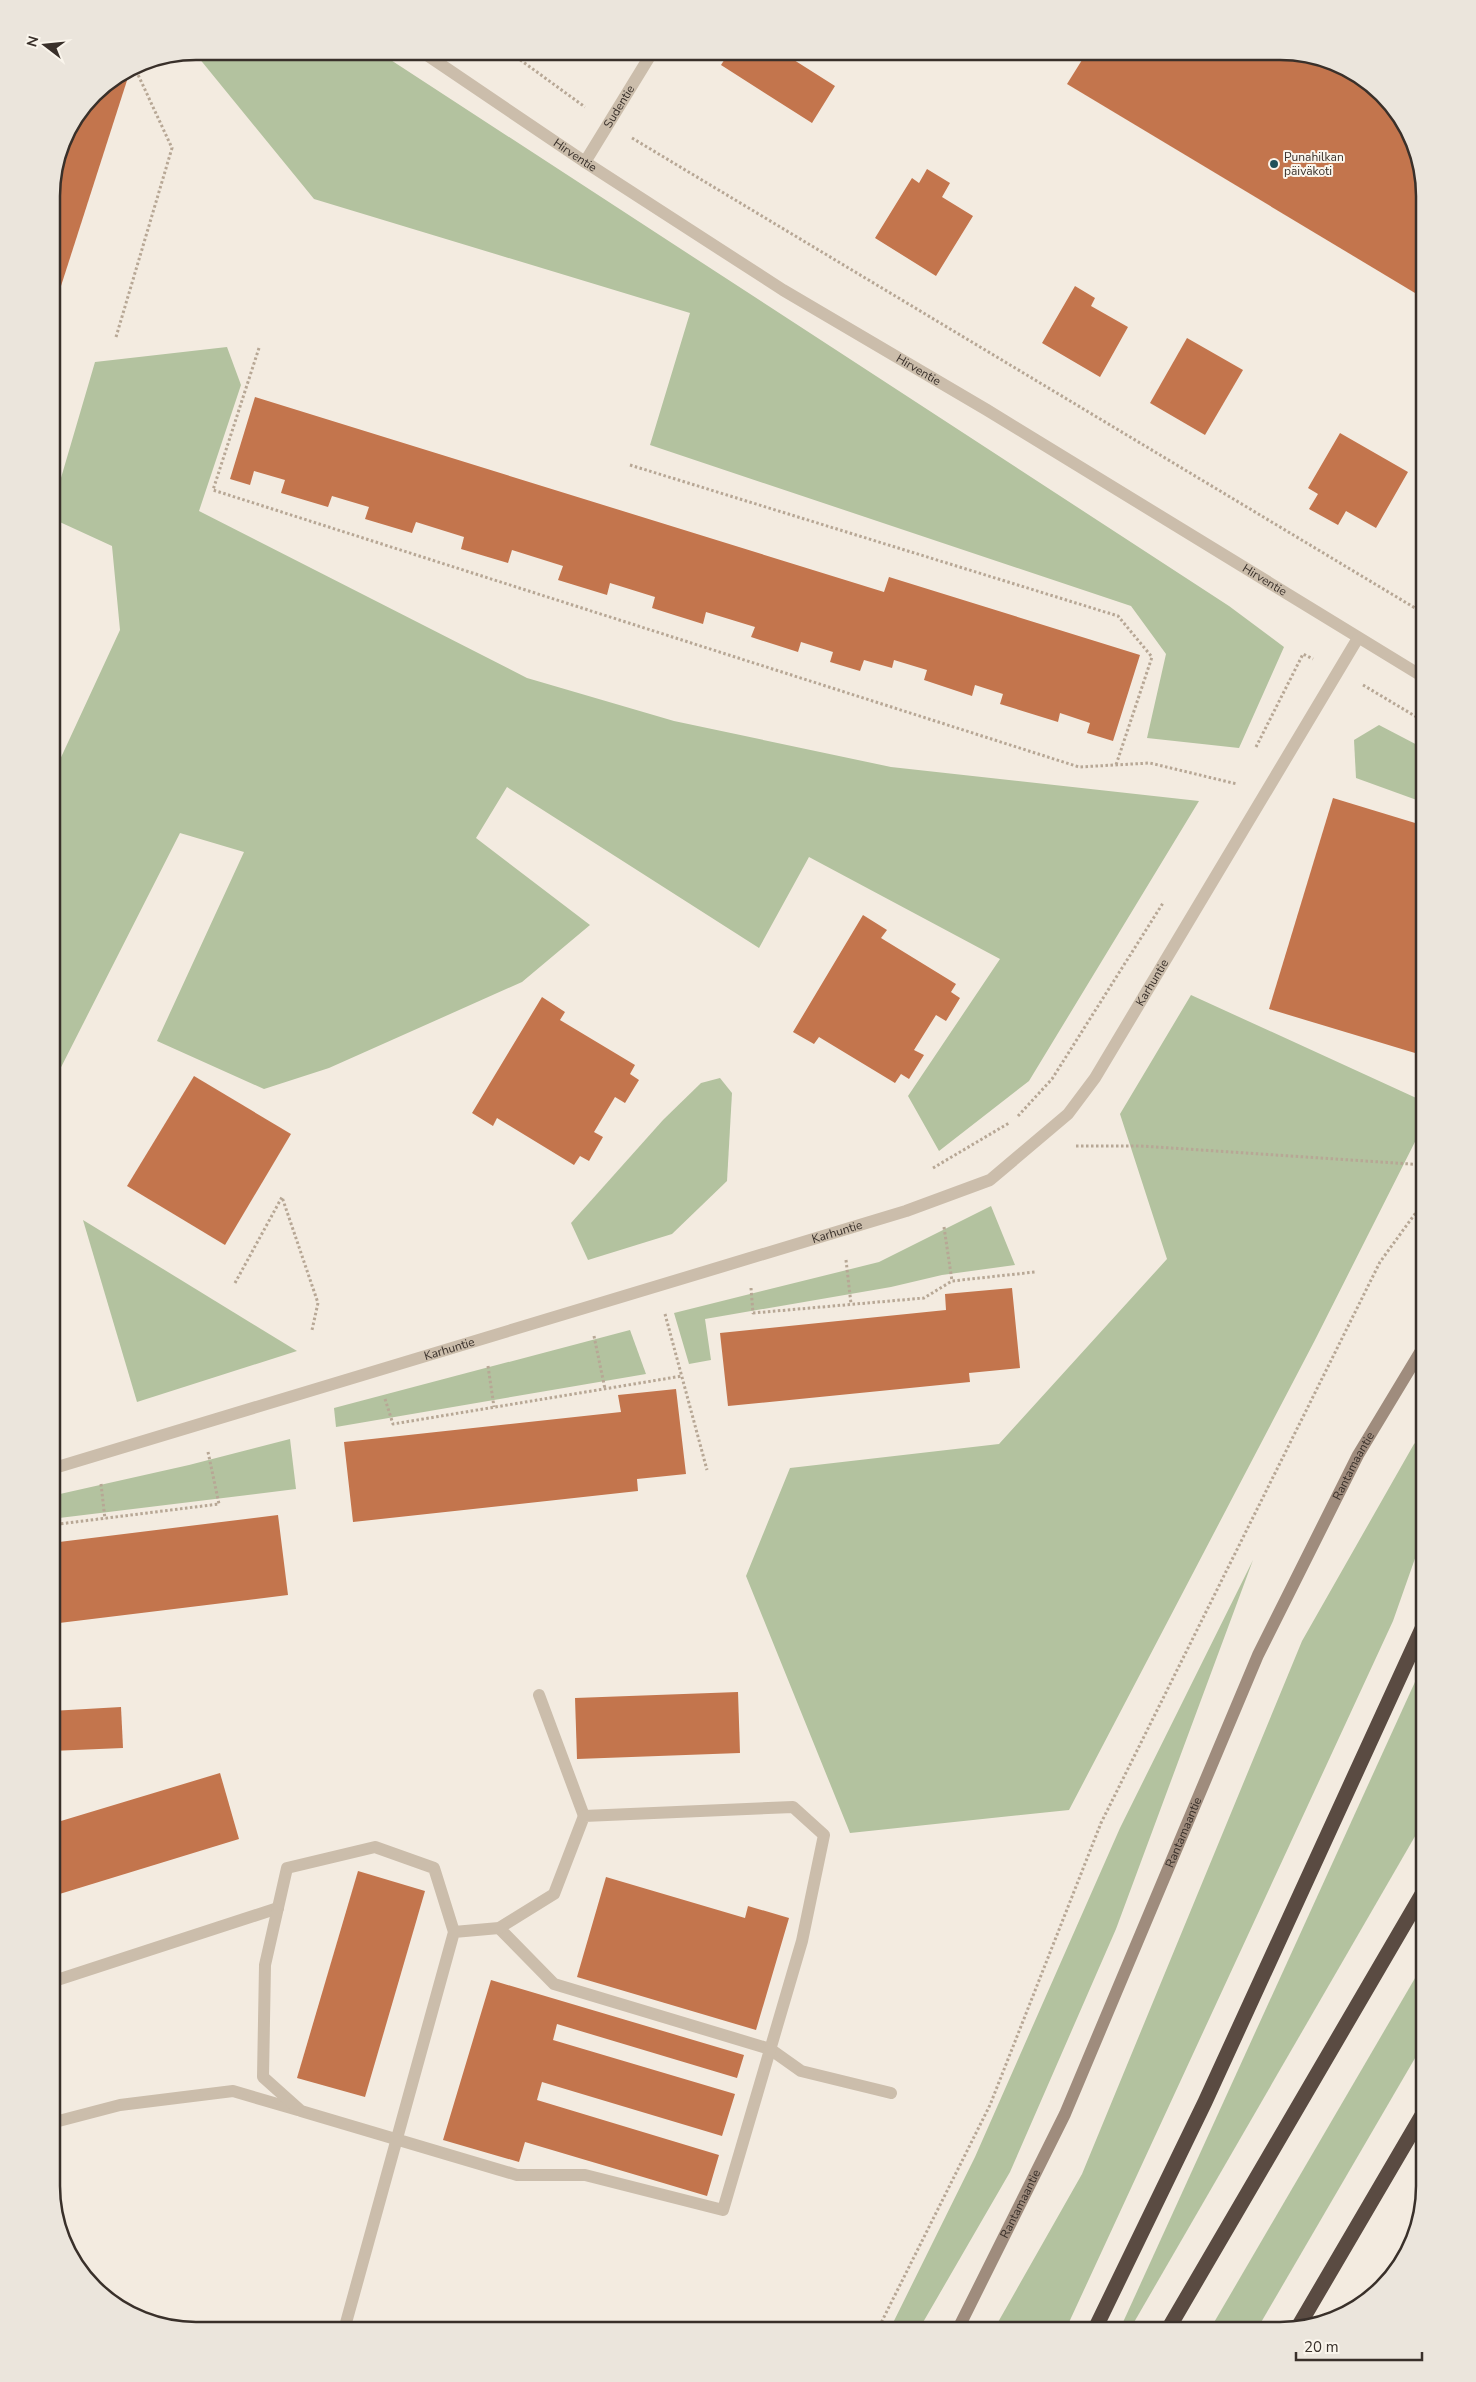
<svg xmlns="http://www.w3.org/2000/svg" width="1476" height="2382" viewBox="0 0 1476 2382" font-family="'Nunito Sans',sans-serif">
  <rect width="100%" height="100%" fill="#f3ebe0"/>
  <g fill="#b3c29f">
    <polygon points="377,51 1229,606 1284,647 1239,748 1147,738 1166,654 1131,606 650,445 690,313 314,199 194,52"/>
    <polygon points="227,347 241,385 199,511 527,678 674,721 891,767 1199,801 1029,1081 939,1151 908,1096 1000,959 809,857 759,948 507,787 476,838 590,925 522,982 329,1068 264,1089 157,1041 244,852 180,833 51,1087 51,779 120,630 112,546 51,518 51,512 95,362"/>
    <polygon points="1379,725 1425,749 1425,803 1356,778 1354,740"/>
    <polygon points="1191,995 1425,1102 1425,1122 1315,1340 1069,1810 850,1833 746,1576 790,1468 999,1444 1167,1259 1120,1114"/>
    <polygon points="720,1078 732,1093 727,1181 672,1234 588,1260 571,1223 663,1120 701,1083"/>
    <polygon points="991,1206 1015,1265 942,1275 891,1287 705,1319 711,1360 689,1364 674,1313 879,1262"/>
    <polygon points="83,1220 297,1351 137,1402"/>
    <polygon points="630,1330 646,1374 336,1427 334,1408"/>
    <polygon points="1425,1434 1425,1530 1393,1621 1065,2331 993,2331 1082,2174 1302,1641 1414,1444"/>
    <polygon points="290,1439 296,1489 51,1519 51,1496 189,1465"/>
    <polygon points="1253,1560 1116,1929 1010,2172 918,2331 889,2331 975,2157 1120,1828"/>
    <polygon points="1425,1660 1425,1819 1129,2331 1119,2331"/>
    <polygon points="1425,1961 1425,2041 1256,2331 1209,2331"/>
    <polygon points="1412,2229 1401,2266 1376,2288"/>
  </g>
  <g fill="#c3754d">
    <polygon points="730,51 800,51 794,60 835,86 812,123 721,65"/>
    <polygon points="1087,52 1290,52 1361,76 1410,132 1425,196 1425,299 1067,84"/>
    <polygon points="131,68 52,314 52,186 62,140 94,93"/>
    <polygon points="927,169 950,183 942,197 973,216 936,276 875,238 912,178 919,183"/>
    <polygon points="1075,286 1095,298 1091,306 1128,327 1100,377 1042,343"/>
    <polygon points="1187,338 1243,370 1205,435 1150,403"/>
    <polygon points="255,397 884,592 889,577 1140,655 1113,741 1087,733 1090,723 1060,713 1058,722 1000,704 1003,694 975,685 972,696 924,680 927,670 894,660 892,668 864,660 860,671 830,662 833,652 801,642 798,652 751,637 755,627 706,612 703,624 652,608 655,597 610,583 607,595 558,580 563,566 512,550 508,563 461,549 464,537 416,522 412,533 365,519 369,507 332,496 328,507 281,493 285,480 254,471 250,485 230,479"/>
    <polygon points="1340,433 1408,472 1376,528 1346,511 1338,525 1309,509 1318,494 1308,488"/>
    <polygon points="1333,798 1425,826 1425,1056 1269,1009"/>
    <polygon points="863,915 887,930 881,938 956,984 951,992 960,998 946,1021 936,1015 914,1050 924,1055 909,1079 901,1074 895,1083 819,1037 814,1044 793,1032"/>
    <polygon points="542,997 565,1012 560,1020 635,1065 630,1074 639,1080 625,1103 615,1097 594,1132 603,1137 589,1161 580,1156 574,1165 497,1118 493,1126 472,1113"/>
    <polygon points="194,1076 291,1134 225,1245 127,1186"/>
    <polygon points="1012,1288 1020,1368 969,1373 970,1382 728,1406 720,1333 946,1310 945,1294"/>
    <polygon points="676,1389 686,1474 637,1479 638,1491 353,1522 344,1442 621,1412 618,1395"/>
    <polygon points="278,1515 288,1595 51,1624 51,1543"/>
    <polygon points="738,1692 740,1753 577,1759 575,1698"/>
    <polygon points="121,1707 123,1748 51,1751 51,1711"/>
    <polygon points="220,1773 239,1839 53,1896 51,1824"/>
    <polygon points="358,1871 425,1891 365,2097 297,2078"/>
    <polygon points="606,1877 745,1918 748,1906 789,1918 756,2030 577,1977"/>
    <polygon points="491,1980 744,2055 737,2078 557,2024 553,2040 735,2094 722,2136 542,2082 537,2100 719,2155 707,2196 525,2142 519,2162 443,2140"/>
  </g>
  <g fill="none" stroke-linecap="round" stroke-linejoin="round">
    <g stroke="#b7a795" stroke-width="3" stroke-dasharray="2.5 2.5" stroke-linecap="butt">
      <polyline points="508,51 585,107"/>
      <polyline points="682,59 686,51"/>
      <polyline points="632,138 1425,614"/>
      <polyline points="116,337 172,148 134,66"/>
      <polyline points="259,348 213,490 1079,767 1150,763 1237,784"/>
      <polyline points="630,465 1118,616 1152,657 1116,765"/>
      <polyline points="1363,685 1425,722"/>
      <polyline points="1256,747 1303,654 1313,659"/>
      <polyline points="1018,1116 1052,1079 1163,903"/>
      <polyline points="1076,1146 1141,1146 1425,1165"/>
      <polyline points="933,1168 1009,1123"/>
      <polyline points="944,1227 952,1281"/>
      <polyline points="846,1260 851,1304"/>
      <polyline points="235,1283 282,1197 318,1303 312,1330"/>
      <polyline points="751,1288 753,1313 924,1298 952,1281 1035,1272"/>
      <polyline points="665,1314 707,1470"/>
      <polyline points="594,1336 605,1389"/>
      <polyline points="488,1366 494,1407"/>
      <polyline points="385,1399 393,1424 682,1376"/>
      <polyline points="101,1484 105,1519"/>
      <polyline points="51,1525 219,1504 208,1452"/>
      <polyline points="877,2331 990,2105 1101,1823 1380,1262 1425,1200"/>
    </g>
    <g stroke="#cbbdab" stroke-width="12">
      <polyline points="539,1695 584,1816"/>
      <polyline points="499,1928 554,1984 770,2049 801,2071 891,2093"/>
      <polyline points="51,1982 278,1908"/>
      <polyline points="51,2123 120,2105 233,2091 298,2110"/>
      <polyline points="344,2330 454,1932 434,1868 375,1847 287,1868 265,1965 263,2077 301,2111 517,2175 585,2175 723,2210 802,1941 824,1835 793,1807 584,1816 554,1894 499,1928 454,1932"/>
    </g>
    <g stroke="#cbbdab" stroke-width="12">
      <path id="s1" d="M421,51l164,111 198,128 204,120 438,268"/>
      <path id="s2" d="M585,162l68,-111"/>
      <path id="s3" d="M51,1469l855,-258 84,-31 78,-66 27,-36 263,-440"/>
    </g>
    <path stroke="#9f8c7d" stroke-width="12" id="s4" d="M957,2331l108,-217 193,-459 100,-200 67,-111"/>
    <g stroke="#5a4b42" stroke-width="15">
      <polyline points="1298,2327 1425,2110"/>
      <polyline points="1094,2331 1205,2102 1425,1622"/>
      <polyline points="1167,2331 1425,1889"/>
    </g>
  </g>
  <circle fill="#20515a" stroke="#faf5ec" stroke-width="2" cx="1274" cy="164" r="5"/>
  <g text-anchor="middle" stroke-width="4" stroke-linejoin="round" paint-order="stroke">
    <g font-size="12" fill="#39302a" stroke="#faf5ec">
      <text dy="4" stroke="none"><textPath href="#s2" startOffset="65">Sudentie</textPath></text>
      <text dy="4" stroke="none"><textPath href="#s1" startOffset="186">Hirventie</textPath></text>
      <text dy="4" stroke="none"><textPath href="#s1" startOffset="591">Hirventie</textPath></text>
      <text dy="4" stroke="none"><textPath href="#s1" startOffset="996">Hirventie</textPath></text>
      <text dy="4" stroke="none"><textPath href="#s3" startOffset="1241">Karhuntie</textPath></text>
      <text dy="4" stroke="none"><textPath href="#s3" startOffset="821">Karhuntie</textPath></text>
      <text dy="4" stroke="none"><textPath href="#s3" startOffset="416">Karhuntie</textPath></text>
      <text dy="4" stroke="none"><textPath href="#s4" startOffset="952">Rantamaantie</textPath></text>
      <text dy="4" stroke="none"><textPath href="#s4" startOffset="548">Rantamaantie</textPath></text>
      <text dy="4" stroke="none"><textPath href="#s4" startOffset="142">Rantamaantie</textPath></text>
    </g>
    <g font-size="12" fill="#39302a" stroke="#faf5ec" text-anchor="start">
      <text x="1284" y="161">Punahilkan<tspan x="1284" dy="14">päiväkoti</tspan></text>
    </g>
  </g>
  <path d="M0 0H1476V2382H0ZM196 60H1280A136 136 0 0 1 1416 196V2186A136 136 0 0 1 1280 2322H196A136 136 0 0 1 60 2186V196A136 136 0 0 1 196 60Z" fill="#ebe5dc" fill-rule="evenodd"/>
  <path fill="none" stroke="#39302a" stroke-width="2.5" d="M196 60H1280A136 136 0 0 1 1416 196V2186A136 136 0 0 1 1280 2322H196A136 136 0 0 1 60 2186V196A136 136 0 0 1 196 60Z"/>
  <g transform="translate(45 45) rotate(286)" stroke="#faf5ec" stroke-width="4" paint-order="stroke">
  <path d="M0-4L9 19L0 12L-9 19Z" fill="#39302a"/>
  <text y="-8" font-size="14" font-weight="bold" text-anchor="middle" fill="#39302a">N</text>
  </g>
  <path d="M1296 2352v8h126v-8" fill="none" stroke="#39302a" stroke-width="2.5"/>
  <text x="1304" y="2352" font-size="15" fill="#39302a" stroke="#faf5ec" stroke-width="4" paint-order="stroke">20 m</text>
</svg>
